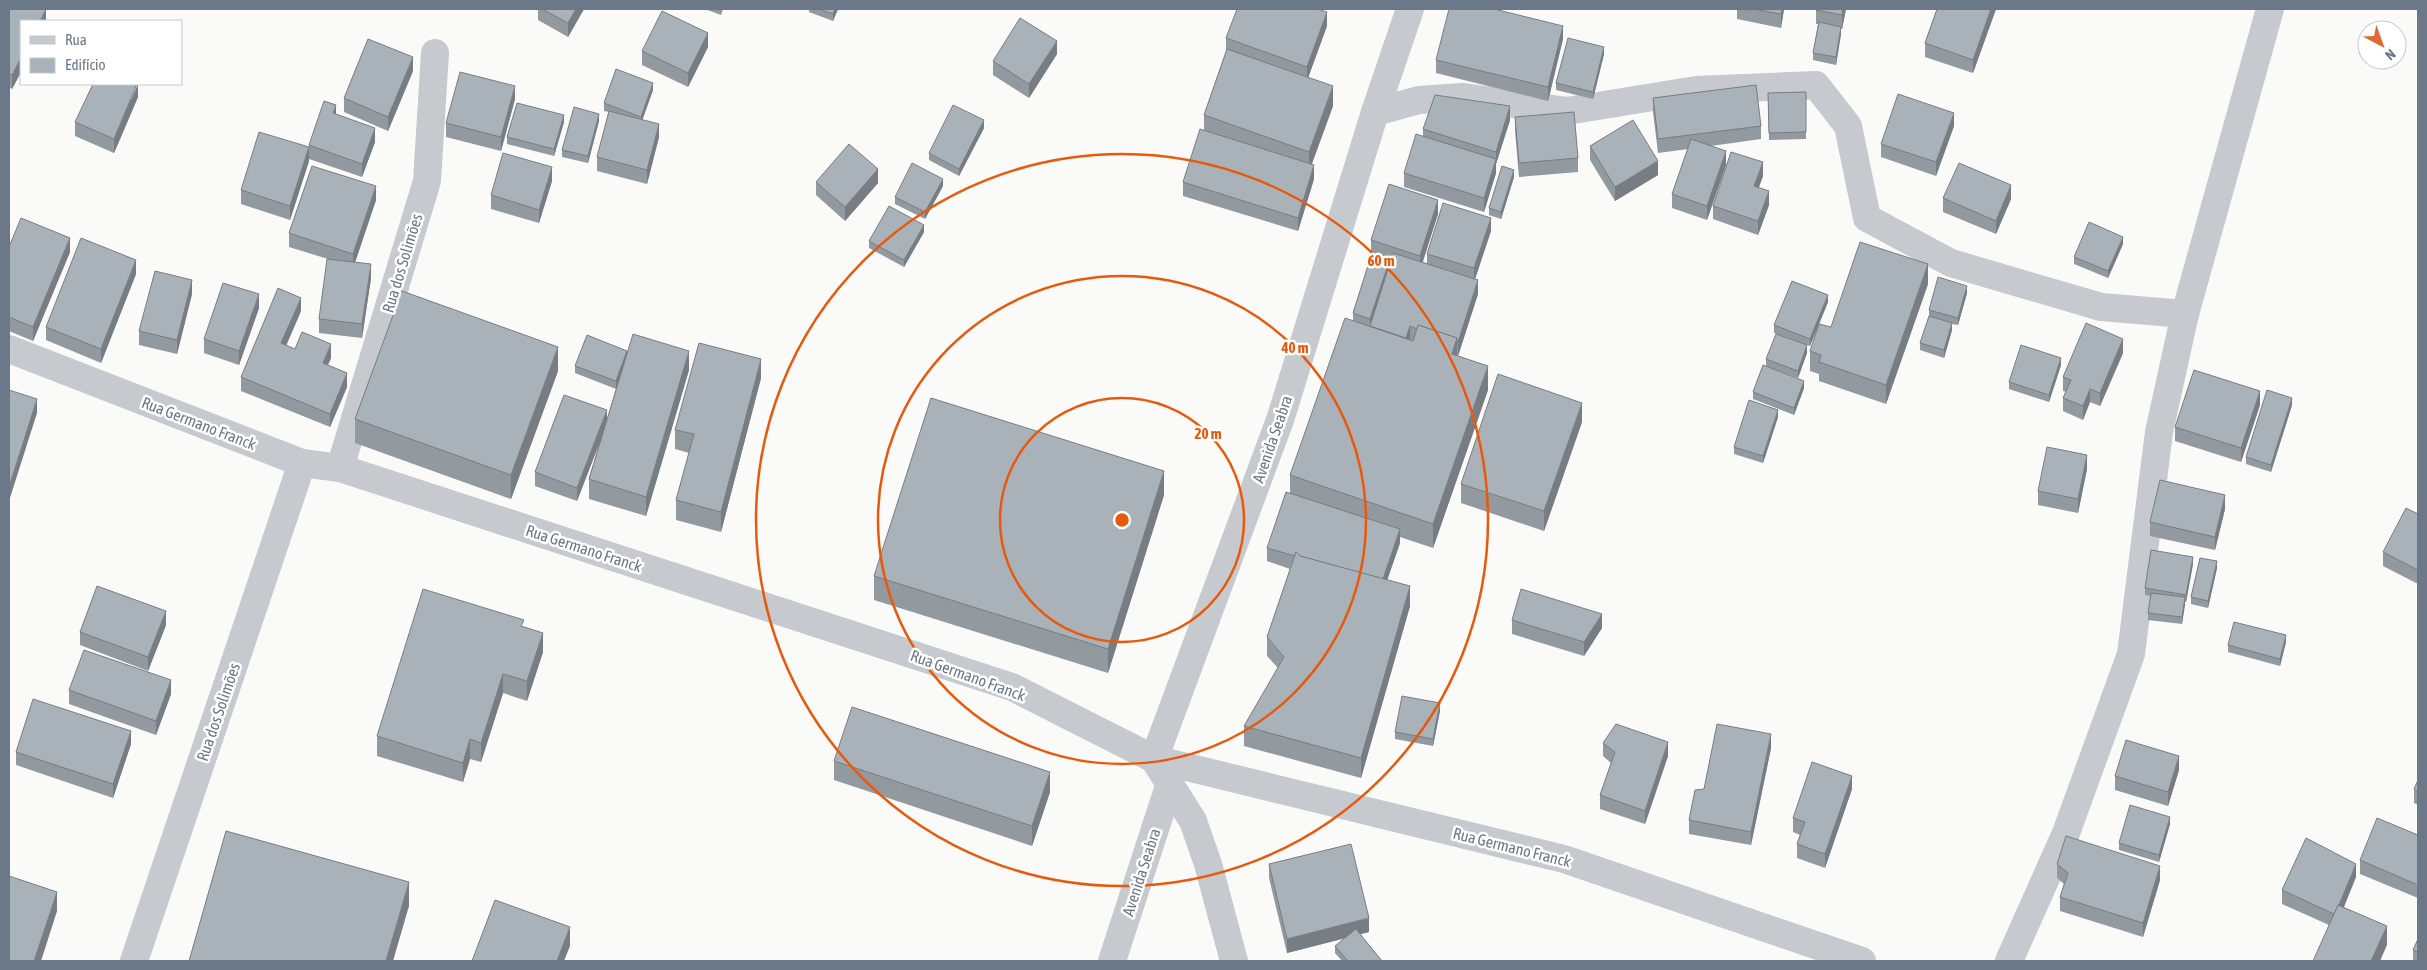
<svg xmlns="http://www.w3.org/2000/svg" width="2427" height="970" viewBox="0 0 2427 970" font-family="'Asap Condensed',sans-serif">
  <rect width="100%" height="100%" fill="#fafaf8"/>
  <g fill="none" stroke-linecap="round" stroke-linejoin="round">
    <g stroke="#c6c9cd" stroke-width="28">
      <polyline points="1410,9 1375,112 1280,420 1154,759 1564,859 1862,961"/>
      <polyline points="1375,112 1419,100 1462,97 1567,111 1696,90 1816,85 1848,126 1867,218 1951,263 2101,307 2185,314"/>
      <polyline points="340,468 427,181 435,53"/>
      <polyline points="134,961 302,463"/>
      <polyline points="1112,961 1170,783"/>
      <polyline points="2009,961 2066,833 2131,654 2159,432 2185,314 2270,9"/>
    </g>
    <polyline stroke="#c6c9cd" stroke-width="28" points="9,349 302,463 340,468 1012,687 1154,759 1193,821 1208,864 1234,961"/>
  </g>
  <g fill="#92999f">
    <polygon points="9,9 46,21 21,21 21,72 12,89 9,87"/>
    <polygon points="538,9 584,9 568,37 538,20"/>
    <polygon points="705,9 723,9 721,15"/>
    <polygon points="809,9 838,9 833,21 809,12"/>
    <polygon points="1737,9 1784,9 1781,28 1737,19"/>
    <polygon points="1816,9 1846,9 1842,29 1841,29 1841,34 1836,65 1813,60 1813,53 1818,24 1816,24"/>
    <polygon points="1937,9 1996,9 1973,73 1925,57 1925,43"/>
    <polygon points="1327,26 1308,77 1333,106 1312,164 1314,179 1298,231 1183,196 1183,182 1204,130 1204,115 1226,51 1226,38"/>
    <polygon points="1563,39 1548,101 1436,73 1436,60"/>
    <polygon points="708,47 688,87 642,65 642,51"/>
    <polygon points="1057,54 1029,98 993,75 993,61"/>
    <polygon points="1604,54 1593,99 1556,90 1556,83"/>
    <polygon points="413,71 388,131 344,112 344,98"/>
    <polygon points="653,90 642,119 659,137 647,184 597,171 597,157 609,112 604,111 604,103"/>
    <polygon points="1806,92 1806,139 1769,140 1768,93"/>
    <polygon points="138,97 114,153 75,136 75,122"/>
    <polygon points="1653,98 1761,126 1761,139 1711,146 1726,165 1707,220 1672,208 1672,194 1688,149 1658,153 1653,112"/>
    <polygon points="515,99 501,151 446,137 446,123"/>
    <polygon points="336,114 375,142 362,177 309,159 309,161 290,220 241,204 241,190 309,147 309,145"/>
    <polygon points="1515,117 1578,158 1578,172 1519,177 1515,131"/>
    <polygon points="1510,120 1496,164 1496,173 1484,212 1404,187 1404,173 1423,136 1423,129"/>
    <polygon points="599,121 588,163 562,157 562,150"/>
    <polygon points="564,122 554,156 507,144 507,137"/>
    <polygon points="1954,126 1936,176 1881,157 1881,144"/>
    <polygon points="984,128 959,176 929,160 929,153"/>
    <polygon points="1590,146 1658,175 1615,201 1590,160"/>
    <polygon points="1763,176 1759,187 1769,205 1758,235 1713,219 1713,206"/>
    <polygon points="1514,177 1501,219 1489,215 1489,208"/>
    <polygon points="552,181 539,223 491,209 491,195"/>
    <polygon points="816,182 878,183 845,221 816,195"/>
    <polygon points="943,186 925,219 895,204 895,197"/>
    <polygon points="1943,198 2011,199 1996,234 1943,212"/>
    <polygon points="376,200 355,263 371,278 362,338 319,333 319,319 328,259 289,247 289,233"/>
    <polygon points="1438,214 1423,262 1427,264 1427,254 1491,231 1475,279 1478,294 1458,356 1488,390 1433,548 1400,537 1400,543 1387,580 1410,606 1361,778 1244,746 1244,726 1278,668 1267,656 1267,637 1290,569 1267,561 1267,548 1290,494 1290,475 1353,320 1353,313 1389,268 1391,260 1371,254 1371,240"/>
    <polygon points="924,232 904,267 869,248 869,241"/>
    <polygon points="2123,244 2108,278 2074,264 2074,257"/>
    <polygon points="9,247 70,252 33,341 9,331"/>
    <polygon points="136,274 101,363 46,340 46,327"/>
    <polygon points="1928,284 1886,404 1819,381 1819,374 1810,371 1810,351 1831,327"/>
    <polygon points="1967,293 1958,325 1952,324 1952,330 1944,358 1920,350 1920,343 1929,316 1929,310"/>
    <polygon points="192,294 177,354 139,345 139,331"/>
    <polygon points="1828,302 1810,346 1774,333 1774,325"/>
    <polygon points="259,308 239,365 204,353 204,339"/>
    <polygon points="301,311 286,346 295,349 331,358 328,365 347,387 330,427 241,391 241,377"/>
    <polygon points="627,351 689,370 646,516 589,499 589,479 600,441 577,501 535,486 535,472 607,420 618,382 616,389 575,373 575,366"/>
    <polygon points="1807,353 1798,378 1770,368 1804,388 1794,415 1753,399 1753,392 1766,366 1766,359"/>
    <polygon points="2123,353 2100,406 2090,402 2083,420 2063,411 2063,398 2066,392 2063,391 2063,377"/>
    <polygon points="2061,365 2049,402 2009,389 2009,382"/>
    <polygon points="558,371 511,499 355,443 355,419"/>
    <polygon points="761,378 721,532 676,520 676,500 689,453 675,449 675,430"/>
    <polygon points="2260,405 2241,462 2175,441 2175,427"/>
    <polygon points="2292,405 2271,472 2246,464 2246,457"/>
    <polygon points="1778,417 1763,463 1734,454 1734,447"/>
    <polygon points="1582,422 1544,531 1461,503 1461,484"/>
    <polygon points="2087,469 2078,513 2038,505 2038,491"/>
    <polygon points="1164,495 1108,673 874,600 874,576"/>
    <polygon points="2225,509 2215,550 2150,536 2150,522"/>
    <polygon points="2418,514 2418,584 2383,566 2383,552"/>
    <polygon points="2193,564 2186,602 2185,602 2182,624 2148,620 2148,613 2151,596 2145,595 2145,588"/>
    <polygon points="2217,568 2208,608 2191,604 2191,597"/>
    <polygon points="1512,620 1602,628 1584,656 1512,634"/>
    <polygon points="166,625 148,671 80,645 80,632"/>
    <polygon points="524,627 543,652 527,701 503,693 481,762 470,759 463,782 377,756 377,736"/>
    <polygon points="2286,642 2280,666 2228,652 2228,645"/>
    <polygon points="69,690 171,694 156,735 69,704"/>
    <polygon points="1440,711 1433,746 1395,739 1395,732"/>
    <polygon points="1603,743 1668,756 1645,824 1600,809 1600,795 1611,763 1603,756"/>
    <polygon points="131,744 113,798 16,765 16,752"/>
    <polygon points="1771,748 1751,845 1689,834 1689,820 1704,789"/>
    <polygon points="834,761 1050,792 1032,846 834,780"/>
    <polygon points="2179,770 2168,806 2115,790 2115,776"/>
    <polygon points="2418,780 2418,805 2414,803 2414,789"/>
    <polygon points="1852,789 1825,868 1797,858 1797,844 1800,835 1793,832 1793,818"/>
    <polygon points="2170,824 2159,862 2119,850 2119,843"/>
    <polygon points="2418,835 2418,898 2360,874 2360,860"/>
    <polygon points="1269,864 1369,932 1360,934 1382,961 1342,961 1335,953 1335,946 1346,938 1287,953 1269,878"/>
    <polygon points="2057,864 2160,880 2143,937 2060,911 2060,897 2064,884 2057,878"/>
    <polygon points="2356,877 2344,907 2387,945 2329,925 2282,904 2282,890"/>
    <polygon points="2418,939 2418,961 2413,961 2413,950"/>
  </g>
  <g fill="#777d82">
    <polygon points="46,9 46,21 40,21"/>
    <polygon points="576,9 584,9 568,37 568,23"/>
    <polygon points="835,9 838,9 833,21 833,14"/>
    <polygon points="1782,9 1784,9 1781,28 1781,14"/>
    <polygon points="1843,9 1846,9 1842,29 1842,15"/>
    <polygon points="1991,9 1996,9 1973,73 1973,60"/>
    <polygon points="1327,12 1327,26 1307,81 1307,67"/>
    <polygon points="1563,26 1563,39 1548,101 1548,87"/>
    <polygon points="1841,27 1841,34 1836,65 1836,57"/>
    <polygon points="708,33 708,47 688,87 688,73"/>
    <polygon points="1057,41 1057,54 1029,98 1029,84"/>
    <polygon points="1604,47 1604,54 1593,99 1593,92"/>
    <polygon points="413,57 413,71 388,131 388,117"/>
    <polygon points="21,58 21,72 12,89 12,75"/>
    <polygon points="653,83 653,90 641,124 641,117"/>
    <polygon points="138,84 138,97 114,153 114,139"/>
    <polygon points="515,86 515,99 501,151 501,137"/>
    <polygon points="1333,86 1333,106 1309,171 1309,152"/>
    <polygon points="336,105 336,119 333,113"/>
    <polygon points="1510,106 1510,120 1496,164 1496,173 1484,212 1484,198 1496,161 1496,152"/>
    <polygon points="1954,113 1954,126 1936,176 1936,162"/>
    <polygon points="599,114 599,121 588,163 588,156"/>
    <polygon points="564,115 564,122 554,156 554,149"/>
    <polygon points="984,120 984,128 959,176 959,169"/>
    <polygon points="659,124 659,137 647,184 647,170"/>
    <polygon points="375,128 375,142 362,177 362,164"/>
    <polygon points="309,147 309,161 290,220 290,206"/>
    <polygon points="1726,151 1726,165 1707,220 1707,206"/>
    <polygon points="1658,161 1658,175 1615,201 1615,187"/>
    <polygon points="1763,162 1763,176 1754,200 1754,186"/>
    <polygon points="1314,165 1314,179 1298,231 1298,218"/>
    <polygon points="552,167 552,181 539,223 539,210"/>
    <polygon points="878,169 878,183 845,221 845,207"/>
    <polygon points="1514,170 1514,177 1501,219 1501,212"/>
    <polygon points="943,179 943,186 925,219 925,212"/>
    <polygon points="2011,185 2011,199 1996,234 1996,221"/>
    <polygon points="376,186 376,200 353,268 353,254"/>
    <polygon points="1769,191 1769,205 1758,235 1758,221"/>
    <polygon points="1438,200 1438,214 1420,269 1420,256"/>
    <polygon points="1491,218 1491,231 1474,282 1474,268"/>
    <polygon points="924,225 924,232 904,267 904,260"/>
    <polygon points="2123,237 2123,244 2108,278 2108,271"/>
    <polygon points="70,238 70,252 33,341 33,327"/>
    <polygon points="136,260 136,274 101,363 101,349"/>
    <polygon points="1389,262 1389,269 1370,326 1370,319"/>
    <polygon points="371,264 371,278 362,338 362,324"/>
    <polygon points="1928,264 1928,284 1886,404 1886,385"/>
    <polygon points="192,280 192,294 177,354 177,340"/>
    <polygon points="1478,280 1478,294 1458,356 1458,342"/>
    <polygon points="1967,286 1967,293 1958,325 1958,318"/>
    <polygon points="259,294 259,308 239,365 239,351"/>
    <polygon points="1828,295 1828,302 1810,346 1810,339"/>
    <polygon points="301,298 301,311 281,357 281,343"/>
    <polygon points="1952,323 1952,330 1944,358 1944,350"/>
    <polygon points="1410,326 1410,340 1405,341"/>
    <polygon points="1457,338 1457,363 1452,354"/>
    <polygon points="2123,339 2123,353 2100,406 2100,393"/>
    <polygon points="331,344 331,358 323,376 323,363"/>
    <polygon points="1807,345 1807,353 1798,378 1798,371"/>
    <polygon points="558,347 558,371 511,499 511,475"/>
    <polygon points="627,351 627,358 616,389 616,381"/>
    <polygon points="689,351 689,370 646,516 646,497"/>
    <polygon points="2061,358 2061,365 2049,402 2049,395"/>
    <polygon points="761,359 761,378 721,532 721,512"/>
    <polygon points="1488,366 1488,390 1433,548 1433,524"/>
    <polygon points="347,373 347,387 330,427 330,414"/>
    <polygon points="1804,381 1804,388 1794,415 1794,408"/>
    <polygon points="2090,389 2090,402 2083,420 2083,406"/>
    <polygon points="2260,391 2260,405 2241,462 2241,448"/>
    <polygon points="2292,398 2292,405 2271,472 2271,465"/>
    <polygon points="37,399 37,413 9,501 9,487"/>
    <polygon points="1582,403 1582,422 1544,531 1544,511"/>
    <polygon points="607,410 607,424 577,501 577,488"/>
    <polygon points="1778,410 1778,417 1763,463 1763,456"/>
    <polygon points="2087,455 2087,469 2078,513 2078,499"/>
    <polygon points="1164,471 1164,495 1108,673 1108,649"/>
    <polygon points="2225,495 2225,509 2215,550 2215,537"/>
    <polygon points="1400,529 1400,543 1381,598 1381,584"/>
    <polygon points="2193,557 2193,564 2186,602 2186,595"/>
    <polygon points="2217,561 2217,568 2208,608 2208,601"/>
    <polygon points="1410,586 1410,606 1361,778 1361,758"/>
    <polygon points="2185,597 2185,605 2182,624 2182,617"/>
    <polygon points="166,611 166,625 148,671 148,657"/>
    <polygon points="1602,614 1602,628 1584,656 1584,642"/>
    <polygon points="543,633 543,652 527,701 527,681"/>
    <polygon points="2286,635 2286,642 2280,666 2280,659"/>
    <polygon points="503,674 503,693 481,762 481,743"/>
    <polygon points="171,680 171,694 156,735 156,721"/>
    <polygon points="1440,703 1440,711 1433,746 1433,739"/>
    <polygon points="131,731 131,744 113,798 113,784"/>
    <polygon points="1771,734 1771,748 1751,845 1751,832"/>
    <polygon points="470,739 470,759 463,782 463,763"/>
    <polygon points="1668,742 1668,756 1645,824 1645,811"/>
    <polygon points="2179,756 2179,770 2168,806 2168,792"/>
    <polygon points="1050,772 1050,792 1032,846 1032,826"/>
    <polygon points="1852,776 1852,789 1825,868 1825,854"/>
    <polygon points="2170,817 2170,824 2159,862 2159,855"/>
    <polygon points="2356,864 2356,877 2335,928 2335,915"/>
    <polygon points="2160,866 2160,880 2143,937 2143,923"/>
    <polygon points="409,882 409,906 393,961 386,961"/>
    <polygon points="57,892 57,911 41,961 34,961"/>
    <polygon points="1369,918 1369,932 1287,953 1287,939"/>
    <polygon points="2387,926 2387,945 2380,961 2371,961"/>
    <polygon points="570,927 570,946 564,961 557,961"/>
  </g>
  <g fill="#aab2b9" stroke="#777d82">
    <polygon points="9,9 46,9 40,21 21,21 21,58 12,75 9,73"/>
    <polygon points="542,9 576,9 568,23"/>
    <polygon points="819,9 835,9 833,14"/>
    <polygon points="1237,9 1317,9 1327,12 1307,67 1226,38"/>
    <polygon points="1449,9 1494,9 1563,26 1548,87 1436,60"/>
    <polygon points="1753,9 1782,9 1781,14"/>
    <polygon points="1816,9 1843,9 1842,15 1816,10"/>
    <polygon points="1937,9 1991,9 1973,60 1925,43"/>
    <polygon points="662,11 708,33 688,73 642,51"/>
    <polygon points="1020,18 1057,41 1029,84 993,61"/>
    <polygon points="1819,22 1841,27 1836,57 1813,53"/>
    <polygon points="1568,38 1604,47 1593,92 1556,83"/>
    <polygon points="368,39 413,57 388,117 344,98"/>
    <polygon points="1227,49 1333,86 1309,152 1204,115"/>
    <polygon points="616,69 653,83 641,117 604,103"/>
    <polygon points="460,72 515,86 501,137 446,123"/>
    <polygon points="93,84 137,84 114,139 75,122"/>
    <polygon points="1756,85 1761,126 1658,139 1653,98"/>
    <polygon points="1806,92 1806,132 1769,133 1768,93"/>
    <polygon points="1898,94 1954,113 1936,162 1881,144"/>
    <polygon points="1435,95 1510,106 1496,152 1423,129"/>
    <polygon points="324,101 336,105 333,113 375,128 362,164 309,145"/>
    <polygon points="517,103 564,115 554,149 507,137"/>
    <polygon points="953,105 984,120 959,169 929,153"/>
    <polygon points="574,107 599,114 588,156 562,150"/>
    <polygon points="609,111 659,124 647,170 597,157"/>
    <polygon points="1574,112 1578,158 1519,163 1515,117"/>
    <polygon points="1633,120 1658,161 1615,187 1590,146"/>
    <polygon points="1200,129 1314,165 1298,218 1183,182"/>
    <polygon points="259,132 309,147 290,206 241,190"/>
    <polygon points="1416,134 1496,159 1484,198 1404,173"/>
    <polygon points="1691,139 1726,151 1707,206 1672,194"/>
    <polygon points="849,144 878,169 845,207 816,182"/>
    <polygon points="1731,152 1763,162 1754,186 1769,191 1758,221 1713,206"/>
    <polygon points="503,153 552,167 539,210 491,195"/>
    <polygon points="912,163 943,179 925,212 895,197"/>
    <polygon points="1959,163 2011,185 1996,221 1943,198"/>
    <polygon points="312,166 376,186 353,254 289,233"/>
    <polygon points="1502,166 1514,170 1501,212 1489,208"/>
    <polygon points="1389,184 1438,200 1420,256 1371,240"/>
    <polygon points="1443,203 1491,218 1474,268 1427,254"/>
    <polygon points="889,206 924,225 904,260 869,241"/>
    <polygon points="21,218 70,238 33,327 9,317 9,247"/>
    <polygon points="2089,222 2123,237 2108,271 2074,257"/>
    <polygon points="81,238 136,260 101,349 46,327"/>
    <polygon points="1860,242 1928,264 1886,385 1819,362 1821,355 1810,351 1819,324 1831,327"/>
    <polygon points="1393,253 1478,280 1458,342 1457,342 1457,338 1418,325 1417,329 1410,326 1406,338 1370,326"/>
    <polygon points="1371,256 1389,262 1370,319 1353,313"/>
    <polygon points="327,259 371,264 362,324 319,319"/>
    <polygon points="155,271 192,280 177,340 139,331"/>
    <polygon points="1938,277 1967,286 1958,318 1929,310"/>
    <polygon points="1792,281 1828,295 1810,339 1774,325"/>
    <polygon points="223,283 259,294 239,351 204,339"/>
    <polygon points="278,288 301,298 281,343 295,349 302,332 331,344 323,363 347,373 330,414 241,377"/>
    <polygon points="402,291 558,347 511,475 355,419"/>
    <polygon points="1929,316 1952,323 1944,350 1920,343"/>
    <polygon points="1345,318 1413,341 1418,325 1457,338 1452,354 1488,366 1433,524 1290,475"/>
    <polygon points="2086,323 2123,339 2100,393 2090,389 2083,406 2063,398 2071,380 2063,377"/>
    <polygon points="633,334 689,351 646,497 589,479"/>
    <polygon points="1776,334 1807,345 1798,371 1766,359"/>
    <polygon points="587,335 627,351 616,381 575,366"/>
    <polygon points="699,343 761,359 721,512 676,500 694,434 675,430"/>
    <polygon points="2021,345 2061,358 2049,395 2009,382"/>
    <polygon points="1763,365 1804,381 1794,408 1753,392"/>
    <polygon points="2194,370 2260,391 2241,448 2175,427"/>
    <polygon points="1498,374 1582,403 1544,511 1461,484"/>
    <polygon points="9,390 37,399 9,487"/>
    <polygon points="2267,390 2292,398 2271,465 2246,457"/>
    <polygon points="564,395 607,410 577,488 535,472"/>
    <polygon points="931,398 1164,471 1108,649 874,576"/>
    <polygon points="1749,400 1778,410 1763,456 1734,447"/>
    <polygon points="2047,447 2087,455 2078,499 2038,491"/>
    <polygon points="2160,480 2225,495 2215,537 2150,522"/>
    <polygon points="1286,492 1400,529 1383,579 1300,556 1296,552 1295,556 1267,548"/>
    <polygon points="2406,508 2418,514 2418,570 2383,552"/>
    <polygon points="2151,550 2193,557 2186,595 2145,588"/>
    <polygon points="1296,552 1300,556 1410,586 1361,758 1244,726 1284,657 1267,637"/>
    <polygon points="2200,558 2217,561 2208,601 2191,597"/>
    <polygon points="97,586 166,611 148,657 80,632"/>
    <polygon points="423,589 524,620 521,626 543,633 527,681 503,674 481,743 470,739 463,763 377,736"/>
    <polygon points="1521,589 1602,614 1584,642 1512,620"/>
    <polygon points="2151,593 2185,597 2182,617 2148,613"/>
    <polygon points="2234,622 2286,635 2280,659 2228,645"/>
    <polygon points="84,650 171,680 156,721 69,690"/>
    <polygon points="1402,696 1440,703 1433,739 1395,732"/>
    <polygon points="33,699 131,731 113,784 16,752"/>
    <polygon points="852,707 1050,772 1032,826 834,761"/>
    <polygon points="1616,724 1668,742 1645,811 1600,795 1615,752 1603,743"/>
    <polygon points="1717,724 1771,734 1751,832 1689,820 1695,790 1704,789"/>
    <polygon points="2126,740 2179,756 2168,792 2115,776"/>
    <polygon points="1812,762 1852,776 1825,854 1797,844 1805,822 1793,818"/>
    <polygon points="2418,780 2418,792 2414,789"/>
    <polygon points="2130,805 2170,817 2159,855 2119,843"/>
    <polygon points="2377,818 2418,835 2418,885 2360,860"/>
    <polygon points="226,831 409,882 386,961 189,961"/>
    <polygon points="2066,836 2160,866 2143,923 2060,897 2068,873 2057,864"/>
    <polygon points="2306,838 2356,864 2339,905 2338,905 2334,914 2282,890"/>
    <polygon points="1351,844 1369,918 1287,939 1269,864"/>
    <polygon points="9,876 57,892 34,961 9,961"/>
    <polygon points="495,900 570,927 557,961 472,961"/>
    <polygon points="2338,905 2387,926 2371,961 2313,961"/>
    <polygon points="1356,929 1382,961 1348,961 1335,946"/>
    <polygon points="2418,939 2418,952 2413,950"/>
  </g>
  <g fill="none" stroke="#e8590c" stroke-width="2.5">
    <circle cx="1122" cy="520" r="122"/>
    <circle cx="1122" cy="520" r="244"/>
    <circle cx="1122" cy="520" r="366"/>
  </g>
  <g text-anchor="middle" stroke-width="5" stroke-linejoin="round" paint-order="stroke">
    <g font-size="16" fill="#6a7888" stroke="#fff">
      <text transform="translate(402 263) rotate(-73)" y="6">Rua dos Solimões</text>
      <text transform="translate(199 423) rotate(21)" y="6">Rua Germano Franck</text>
      <text transform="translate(1272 439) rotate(-71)" y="6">Avenida Seabra</text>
      <text transform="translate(584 548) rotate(18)" y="6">Rua Germano Franck</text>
      <text transform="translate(968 675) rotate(20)" y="6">Rua Germano Franck</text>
      <text transform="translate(218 712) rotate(-71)" y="6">Rua dos Solimões</text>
      <text transform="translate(1512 847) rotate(14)" y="6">Rua Germano Franck</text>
      <text transform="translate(1141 872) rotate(-72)" y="6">Avenida Seabra</text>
    </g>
  </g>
  <circle cx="1122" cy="520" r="8" fill="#e8590c" stroke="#fff" stroke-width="2.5"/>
  <g font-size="15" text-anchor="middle" font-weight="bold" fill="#e8590c" stroke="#fff" stroke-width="5" stroke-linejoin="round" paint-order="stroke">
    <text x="1381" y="266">60 m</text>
    <text x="1295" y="353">40 m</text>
    <text x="1208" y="439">20 m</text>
  </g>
  <rect width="2427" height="970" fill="none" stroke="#6a7888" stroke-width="20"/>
  <rect x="20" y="20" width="162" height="65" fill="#ffffff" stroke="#c3c9cf"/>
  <rect x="30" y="36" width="25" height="8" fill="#c6c9cd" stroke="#c3c9cf"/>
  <text x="65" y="45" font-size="15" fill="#6a7888">Rua</text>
  <rect x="30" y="58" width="25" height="15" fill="#aab2b9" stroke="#c3c9cf"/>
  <text x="65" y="70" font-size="15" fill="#6a7888">Edifício</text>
  <g transform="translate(2382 45) rotate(139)"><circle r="24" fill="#ffffff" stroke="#c3c9cf"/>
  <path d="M0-4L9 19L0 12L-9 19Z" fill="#e06832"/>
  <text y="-8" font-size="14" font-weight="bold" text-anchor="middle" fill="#6a7888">N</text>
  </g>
</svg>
